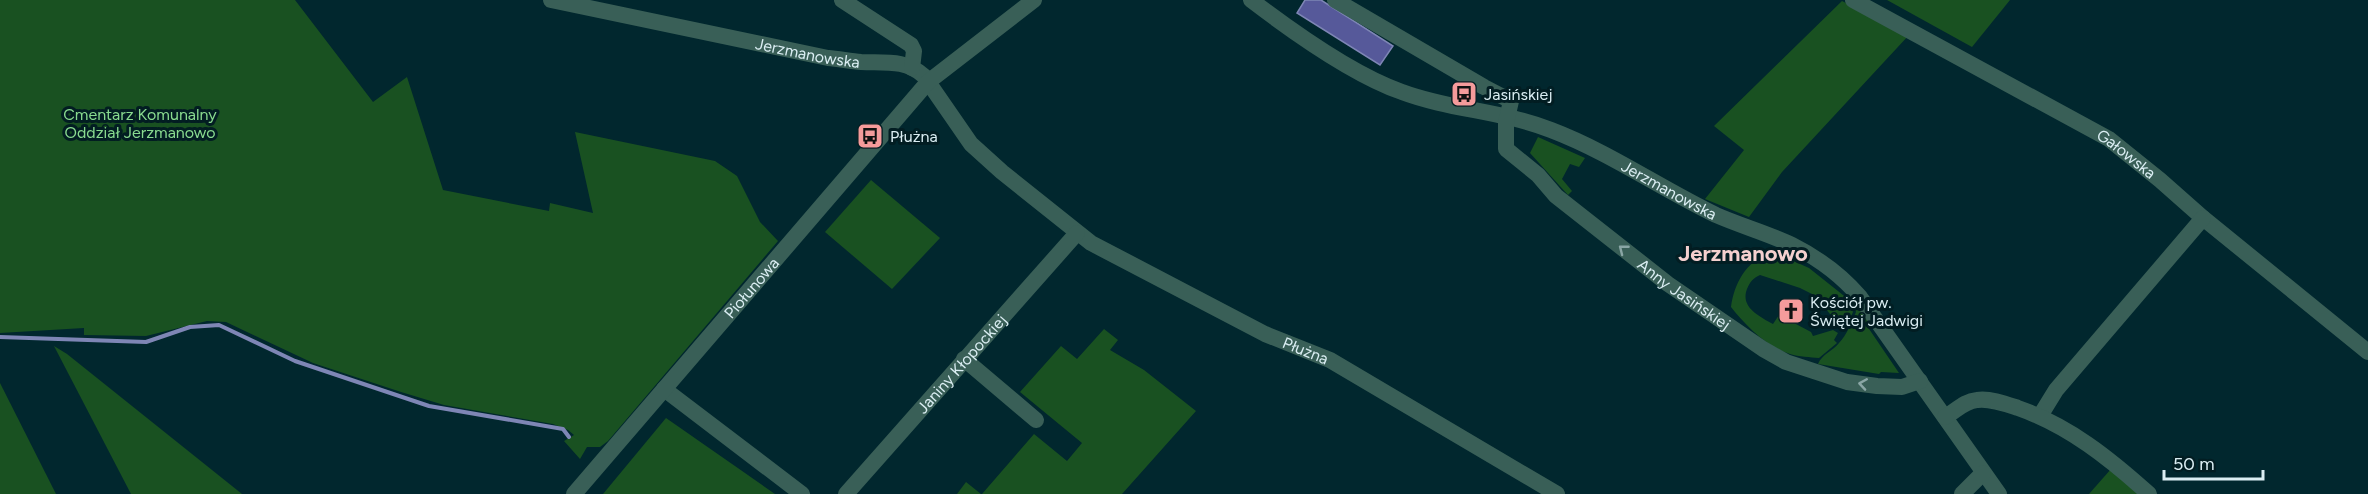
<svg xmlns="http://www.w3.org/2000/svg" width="2368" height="494" viewBox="0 0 2368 494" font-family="Figtree,sans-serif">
  <rect width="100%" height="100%" fill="#01272e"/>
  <g fill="#195121">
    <polygon points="0,0 295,0 373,102 407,77 443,190 549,211 550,203 593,213 575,132 715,161 737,176 760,222 778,241 608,441 600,447 587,447 580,459 564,441 574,435 568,430 553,424 444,405 401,392 313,363 226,322 207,321 146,336 84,335 84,328 0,333"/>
    <polygon points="1887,0 2010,0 1972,47"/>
    <polygon points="1842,1 1909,35 1782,172 1749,217 1705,199 1744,150 1714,126"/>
    <polygon points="1538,137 1585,158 1579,167 1570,164 1562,179 1572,191 1568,195 1530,153"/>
    <polygon points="871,180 940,238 892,289 825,232"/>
    <path d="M1769,254l11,1 29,13 39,31 5,13 -4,9 -19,-7 -16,-19 -14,-7 -40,-13c-7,3 -10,7 -13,14 -7,18 12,27 26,35l6,-9 32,17 2,4 20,-6 5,3 -4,7 3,3 -18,15c-9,-1 -20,-1 -29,-4 -23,-7 -44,-28 -59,-47 3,-23 15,-46 38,-53z"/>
    <path d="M1850,297l19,23 -4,3 34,50 -18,-1 -2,2 -61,-10c4,-10 15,-13 21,-21 8,-8 12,-20 17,-31z"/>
    <polygon points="1104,329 1118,340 1110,350 1144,370 1196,411 1122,494 982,494 1034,434 1067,461 1082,443 1020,392 1061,346 1077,359"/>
    <polygon points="54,346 67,354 242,494 131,494"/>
    <polygon points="0,383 56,494 0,494"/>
    <polygon points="666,418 775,494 603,494"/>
    <polygon points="2111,469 2139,494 2089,494"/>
    <polygon points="966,482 981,494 957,494"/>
  </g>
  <polygon fill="#56599a" stroke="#7e86b5" stroke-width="1.5" points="1305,0 1321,0 1393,46 1380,65 1297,13"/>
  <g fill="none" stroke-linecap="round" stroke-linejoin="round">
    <polyline stroke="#7e86b5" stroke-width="4" points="0,337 146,342 190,327 219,325 295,361 429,406 563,429 569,437"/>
    <g stroke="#395f57" stroke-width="16">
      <path id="s1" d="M551,0l277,58c11,1 22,3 33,4 23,1 45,-3 63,14l47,68 31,28 89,71 174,91 65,26 227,134"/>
      <polyline points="842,0 911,45 914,51 912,68"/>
      <path id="s2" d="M1251,0c42,32 102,75 151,92 48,18 101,19 149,38 58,22 109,58 165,85 25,11 51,18 76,30 26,13 49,30 68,52l139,197"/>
      <path id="s3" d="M1335,0l149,87 27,14 -5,22v26l32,26 18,21 112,88 95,65 23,13 61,20 30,4 25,1 18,-6"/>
      <path id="s4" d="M1853,0l256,139 51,41 43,38 165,134"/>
      <polyline points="964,359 1036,420"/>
      <polyline points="664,389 802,494"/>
      <polyline points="2040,416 2056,390 2203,218"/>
      <path d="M1945,417c11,-6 19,-16 32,-17 13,-2 29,4 41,8 51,18 91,50 131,86"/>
      <path id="s5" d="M574,494l354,-412 106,-82"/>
      <path id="s6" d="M846,494l231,-261"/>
      <polyline points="1962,494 1983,473"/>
    </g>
  </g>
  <defs><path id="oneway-chevron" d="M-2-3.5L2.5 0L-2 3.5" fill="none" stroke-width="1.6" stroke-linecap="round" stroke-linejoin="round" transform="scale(1.5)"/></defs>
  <g stroke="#8aa6a5">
    <use href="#oneway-chevron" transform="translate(1623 249) rotate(-142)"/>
    <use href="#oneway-chevron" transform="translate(1863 384) rotate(-171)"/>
  </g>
  <defs>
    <g id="bus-square" transform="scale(1.35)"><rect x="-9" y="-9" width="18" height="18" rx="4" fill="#f59b9b" stroke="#021d22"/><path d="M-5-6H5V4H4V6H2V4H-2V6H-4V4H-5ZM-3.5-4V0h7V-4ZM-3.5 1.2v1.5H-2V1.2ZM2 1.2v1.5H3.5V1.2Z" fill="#111"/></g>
    <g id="church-square" transform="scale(1.35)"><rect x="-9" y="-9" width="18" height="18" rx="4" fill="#f59b9b" stroke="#021d22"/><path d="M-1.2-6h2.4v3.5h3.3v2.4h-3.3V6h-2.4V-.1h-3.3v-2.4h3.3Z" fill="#111"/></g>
  </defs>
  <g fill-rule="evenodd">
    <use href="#bus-square" x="1464" y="94"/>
    <use href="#bus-square" x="870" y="136"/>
    <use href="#church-square" x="1791" y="311"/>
  </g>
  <g text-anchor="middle" stroke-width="6" stroke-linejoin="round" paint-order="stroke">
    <g font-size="16" fill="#dbeef3" stroke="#021d22">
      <text dy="6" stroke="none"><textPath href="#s1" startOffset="262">Jerzmanowska</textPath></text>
      <text dy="6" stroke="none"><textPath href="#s4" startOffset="314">Gałowska</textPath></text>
      <text dy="6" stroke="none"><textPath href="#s2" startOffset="464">Jerzmanowska</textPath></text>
      <text dy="6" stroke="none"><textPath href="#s5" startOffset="272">Piołunowa</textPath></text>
      <text dy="6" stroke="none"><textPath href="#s3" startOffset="482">Anny Jasińskiej</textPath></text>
      <text dy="6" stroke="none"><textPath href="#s1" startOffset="861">Płużna</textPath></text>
      <text dy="6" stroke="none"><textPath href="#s6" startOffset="174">Janiny Kłopockiej</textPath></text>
    </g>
    <g font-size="16" fill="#dbeef3" stroke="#021d22" text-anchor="start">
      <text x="1484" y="100">Jasińskiej</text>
      <text x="890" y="142">Płużna</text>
      <text x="1810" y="308">Kościół pw.<tspan x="1810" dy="18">Świętej Jadwigi</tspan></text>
    </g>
    <g font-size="16" fill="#89db8f" stroke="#021d22">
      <text x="140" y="120">Cmentarz Komunalny<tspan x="140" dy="18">Oddział Jerzmanowo</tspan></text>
    </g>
    <g font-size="22" font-weight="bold" fill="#f4d0cf" stroke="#021d22">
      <text x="1743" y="261">Jerzmanowo</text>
    </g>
  </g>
  <path d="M2164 470v9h99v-9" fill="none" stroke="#dbeef3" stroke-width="3"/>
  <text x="2173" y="470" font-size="18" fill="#dbeef3" stroke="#021d22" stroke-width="4.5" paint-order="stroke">50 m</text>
</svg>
